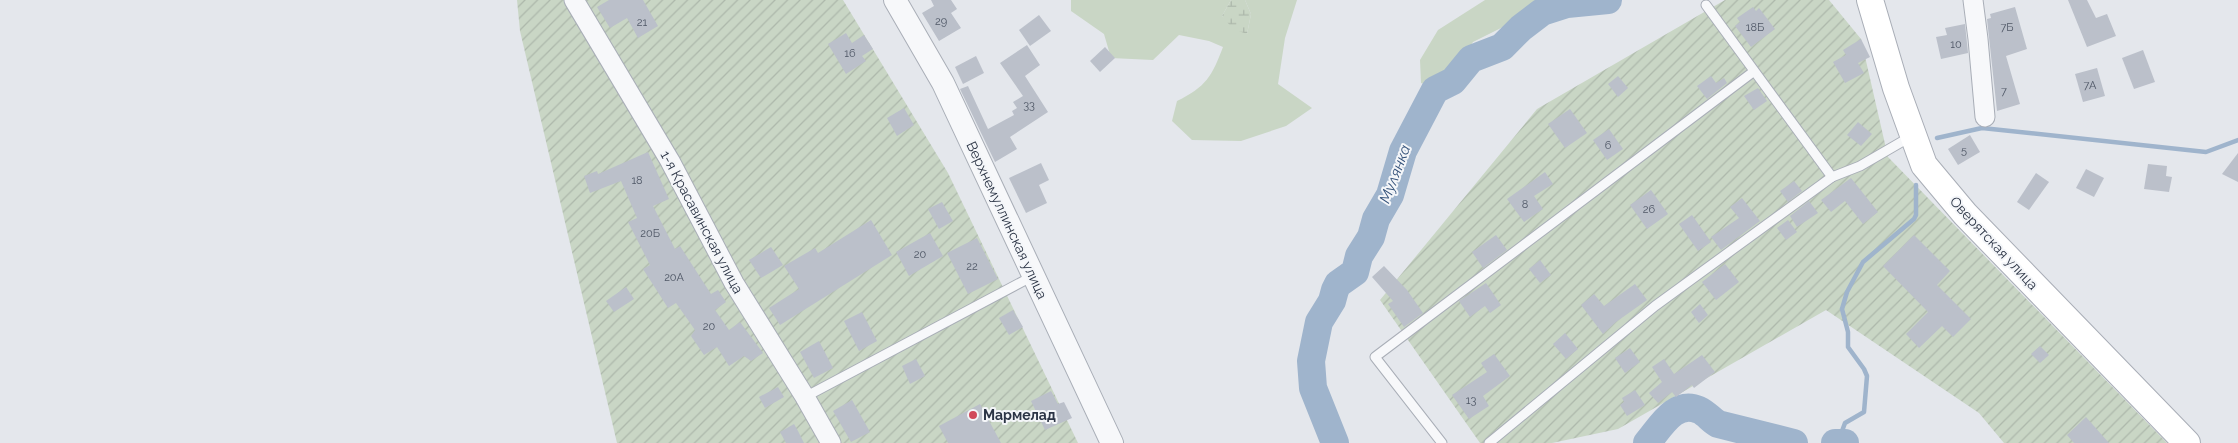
<svg xmlns="http://www.w3.org/2000/svg" width="2238" height="443" viewBox="0 0 2238 443" font-family="Raleway,sans-serif">
  <defs>
    <pattern id="wetland-marsh" width="20" height="14" patternUnits="userSpaceOnUse" patternTransform="scale(1.25)"><rect width="20" height="14" fill="#c9d6c5"/><path d="M1 5h8M5 5V1M11 12h8M15 12V8" fill="none" stroke="#adb8ab"/></pattern>
    <pattern id="garden-furrows" width="10" height="10" patternUnits="userSpaceOnUse" patternTransform="scale(1.25)"><rect width="10" height="10" fill="#c9d6c5"/><path d="M-1 1l2-2M0 10L10 0M9 11l2-2" fill="none" stroke="#adb8ab"/></pattern>
  </defs>
  <rect width="100%" height="100%" fill="#e4e7ec"/>
  <g fill="#c9d6c5">
    <path d="M1071,0h160l-9,16 25,18 4,-20 -6,-14h52l-12,38 -7,46 34,24 -26,18 -45,15 -49,-1 -20,-19 5,-20c29,-14 35,-25 46,-54l-14,-6 -30,-6 -26,25 -42,-2 -7,-24 -33,-23z"/>
    <polygon points="1485,0 1551,0 1539,5 1523,17 1473,42 1448,78 1440,84 1430,86 1421,83 1420,60 1438,30"/>
  </g>
  <polygon fill="url(#wetland-marsh)" points="1231,0 1245,0 1251,14 1247,34 1233,29 1222,16"/>
  <g fill="url(#garden-furrows)">
    <polygon points="517,0 843,0 948,173 1078,443 617,443 520,31"/>
    <polygon points="1725,0 1829,0 1861,39 1888,157 2167,443 2004,443 1979,413 1826,310 1618,429 1552,443 1480,443 1380,300 1537,109"/>
  </g>
  <g fill="none" stroke-linecap="round" stroke-linejoin="round">
    <g stroke="#9fb4cc" stroke-width="4.5">
      <polyline points="1937,138 1982,128 2206,152 2238,140"/>
      <polyline points="1838,442 1845,423 1864,412 1867,376 1864,369 1848,347 1848,332 1842,309 1847,292 1863,262 1914,219 1916,215 1916,185"/>
    </g>
    <g stroke="#9fb4cc" stroke-width="28">
      <polyline points="1335,443 1313,388 1311,361 1319,322 1332,301 1335,290 1338,284 1355,272 1359,256 1371,237 1376,219 1390,195 1403,151 1435,90 1453,81 1471,59 1502,47 1521,28 1542,12 1567,4 1608,0"/>
      <path d="M1647,443c13,-15 28,-44 52,-33 7,3 12,10 19,14l76,19"/>
      <polyline points="1835,443 1845,443"/>
    </g>
  </g>
  <g fill="#bbc0ca">
    <polygon points="609,0 643,0 658,26 638,38 627,18 610,28 597,7"/>
    <polygon points="931,0 951,0 957,9 951,13 961,28 939,41 922,13 934,6"/>
    <polygon points="2068,0 2087,0 2096,18 2107,14 2116,36 2087,47"/>
    <polygon points="1753,7 1756,11 1759,8 1775,29 1751,47 1735,26 1740,22 1737,18"/>
    <polygon points="2015,7 2027,49 2006,56 2020,104 1997,111 1987,19 1991,18 1990,14"/>
    <polygon points="1039,15 1051,31 1030,46 1019,30"/>
    <polygon points="1965,24 1968,53 1941,59 1936,37 1947,35 1945,28"/>
    <polygon points="846,33 852,43 864,35 873,49 862,56 866,61 846,74 828,44"/>
    <polygon points="1861,39 1870,57 1858,63 1864,73 1845,83 1833,62 1846,55 1843,50"/>
    <polygon points="1027,45 1040,65 1025,76 1048,112 1010,137 1017,149 995,162 960,89 968,86 988,129 1014,115 1012,111 1017,108 1013,102 1023,96 1000,63"/>
    <polygon points="1105,47 1115,58 1100,72 1090,61"/>
    <polygon points="2143,50 2155,82 2134,89 2122,58"/>
    <polygon points="976,56 984,73 963,84 955,67"/>
    <polygon points="2097,68 2105,96 2083,102 2075,74"/>
    <polygon points="1618,76 1628,88 1618,97 1608,84"/>
    <polygon points="1711,76 1716,83 1724,78 1727,83 1707,99 1697,86"/>
    <polygon points="1758,88 1767,101 1754,110 1744,96"/>
    <polygon points="904,108 914,125 897,136 887,118"/>
    <polygon points="1570,109 1587,133 1565,148 1548,124"/>
    <polygon points="1858,122 1872,134 1861,146 1847,135"/>
    <polygon points="1609,129 1623,149 1607,160 1593,140"/>
    <polygon points="1970,135 1980,152 1958,165 1948,149"/>
    <polygon points="648,152 669,199 653,206 675,249 680,246 711,294 718,290 726,302 715,310 729,330 740,322 763,353 751,361 744,356 729,366 717,347 704,355 691,336 695,330 676,303 668,308 643,269 650,265 628,222 637,218 621,181 590,193 584,176 597,171 598,174"/>
    <polygon points="2238,153 2238,182 2222,174"/>
    <polygon points="1041,163 1049,180 1039,185 1047,203 1026,213 1009,178"/>
    <polygon points="2148,164 2167,166 2166,176 2172,177 2169,192 2144,189"/>
    <polygon points="2086,169 2104,178 2094,197 2076,188"/>
    <polygon points="1545,172 1553,184 1534,196 1543,209 1524,222 1507,199"/>
    <polygon points="2036,173 2049,182 2029,210 2017,202"/>
    <polygon points="1851,178 1878,212 1863,224 1845,201 1831,212 1821,200"/>
    <polygon points="1794,181 1802,191 1788,202 1780,191"/>
    <polygon points="1651,190 1668,214 1647,229 1630,205"/>
    <polygon points="1742,198 1760,221 1721,250 1711,237 1739,218 1730,207"/>
    <polygon points="1809,201 1818,213 1797,227 1790,216"/>
    <polygon points="942,202 953,221 939,229 928,209"/>
    <polygon points="1692,215 1711,242 1698,251 1679,224"/>
    <polygon points="871,220 892,255 780,325 769,308 799,289 784,266 815,248 818,253"/>
    <polygon points="1788,220 1797,232 1786,240 1777,228"/>
    <polygon points="930,233 943,256 909,276 896,252"/>
    <polygon points="1496,235 1507,250 1483,268 1472,252"/>
    <polygon points="1914,235 1950,271 1937,285 1971,319 1953,337 1942,326 1919,348 1906,334 1928,312 1883,266"/>
    <polygon points="977,238 998,279 968,294 947,253"/>
    <polygon points="771,247 783,265 761,278 749,260"/>
    <polygon points="1540,260 1551,275 1540,283 1529,269"/>
    <polygon points="1725,264 1739,282 1716,300 1702,282"/>
    <polygon points="1384,266 1407,290 1423,313 1404,327 1388,304 1393,301 1372,277"/>
    <polygon points="1486,283 1501,305 1490,313 1485,306 1470,317 1459,301"/>
    <polygon points="1635,284 1647,300 1616,322 1603,334 1581,305 1594,294 1604,306"/>
    <polygon points="626,287 634,299 614,312 606,301"/>
    <polygon points="1700,304 1708,315 1699,323 1691,312"/>
    <polygon points="1013,310 1023,327 1009,335 999,318"/>
    <polygon points="862,312 877,341 859,351 844,321"/>
    <polygon points="1565,333 1578,349 1566,359 1553,344"/>
    <polygon points="819,341 833,368 814,378 800,352"/>
    <polygon points="2040,346 2049,355 2040,363 2031,354"/>
    <polygon points="1630,348 1640,362 1625,373 1615,358"/>
    <polygon points="1494,354 1510,376 1483,396 1489,406 1469,419 1452,395 1487,372 1481,363"/>
    <polygon points="1702,355 1715,372 1694,388 1692,385 1676,397 1672,392 1658,403 1649,393 1662,382 1652,367 1664,359 1674,374"/>
    <polygon points="916,359 925,376 910,384 902,366"/>
    <polygon points="778,387 784,397 765,408 759,397"/>
    <polygon points="1635,390 1645,405 1627,416 1620,405 1624,402 1622,398"/>
    <polygon points="1051,391 1058,404 1064,402 1072,418 1045,430 1031,401"/>
    <polygon points="852,400 870,432 851,442 833,411"/>
    <polygon points="980,404 1001,443 948,443 939,426"/>
    <polygon points="2086,417 2109,443 2074,443 2067,435"/>
    <polygon points="794,424 798,431 804,443 786,443 780,432"/>
  </g>
  <g fill="none" stroke-linecap="round" stroke-linejoin="round">
    <g stroke="#a9aeb7" stroke-width="11">
      <g id="service">
        <polyline points="1706,5 1832,177"/>
        <polyline points="805,397 1033,276"/>
        <polyline points="1442,443 1375,357 1753,72"/>
        <polyline points="1489,443 1655,306 1832,177 1860,166 1910,137"/>
      </g>
    </g>
    <g stroke="#a9aeb7" stroke-width="21">
      <g id="minor">
        <polyline points="574,0 670,161 734,283 805,397 831,443"/>
        <polyline points="1973,0 1978,39 1985,117"/>
      </g>
    </g>
    <g stroke="#a9aeb7" stroke-width="24">
      <polyline id="tertiary" points="895,0 943,83 1112,443"/>
    </g>
    <g stroke="#a9aeb7" stroke-width="28">
      <polyline id="secondary" points="1870,0 1896,88 1924,165 1965,214 2187,443"/>
    </g>
    <use href="#service" stroke="#f7f8fa" stroke-width="9"/>
    <use href="#minor" stroke="#f7f8fa" stroke-width="19"/>
    <use href="#tertiary" stroke="#f7f8fa" stroke-width="22"/>
    <use href="#secondary" stroke="#fff" stroke-width="26"/>
  </g>
  <circle fill="#d1495b" stroke="#f4f6f9" stroke-width="2" cx="973" cy="415" r="5"/>
  <g text-anchor="middle" stroke-width="4" stroke-linejoin="round" paint-order="stroke">
    <g font-size="11" fill="#4f5766">
      <text x="941" y="25">29</text>
      <text x="642" y="26">21</text>
      <text x="1755" y="31">18Б</text>
      <text x="2007" y="31">7Б</text>
      <text x="1956" y="48">10</text>
      <text x="850" y="57">16</text>
      <text x="2090" y="89">7А</text>
      <text x="2004" y="95">7</text>
      <text x="1029" y="109">33</text>
      <text x="1608" y="149">6</text>
      <text x="1964" y="154">5</text>
      <text x="637" y="184">18</text>
      <text x="1525" y="208">8</text>
      <text x="1649" y="213">26</text>
      <text x="650" y="237">20Б</text>
      <text x="920" y="258">20</text>
      <text x="972" y="270">22</text>
      <text x="674" y="281">20А</text>
      <text x="709" y="330">20</text>
      <text x="1471" y="404">13</text>
    </g>
    <g font-size="14" fill="#2b3445" stroke="#f4f6f9">
      <text transform="translate(1007 220) rotate(65)" y="5">Верхнемуллинская улица</text>
      <text transform="translate(702 222) rotate(62)" y="5">1-я Красавинская улица</text>
      <text transform="translate(1994 243) rotate(47)" y="5">Оверятская улица</text>
    </g>
    <g font-size="14" font-weight="bold" fill="#2b3445" stroke="#f4f6f9" text-anchor="start">
      <text x="983" y="420">Мармелад</text>
    </g>
    <g font-size="15" font-style="italic" fill="#34527a" stroke="#f4f6f9">
      <text transform="translate(1395 174) rotate(-69)" y="5">Мулянка</text>
    </g>
  </g>
</svg>
